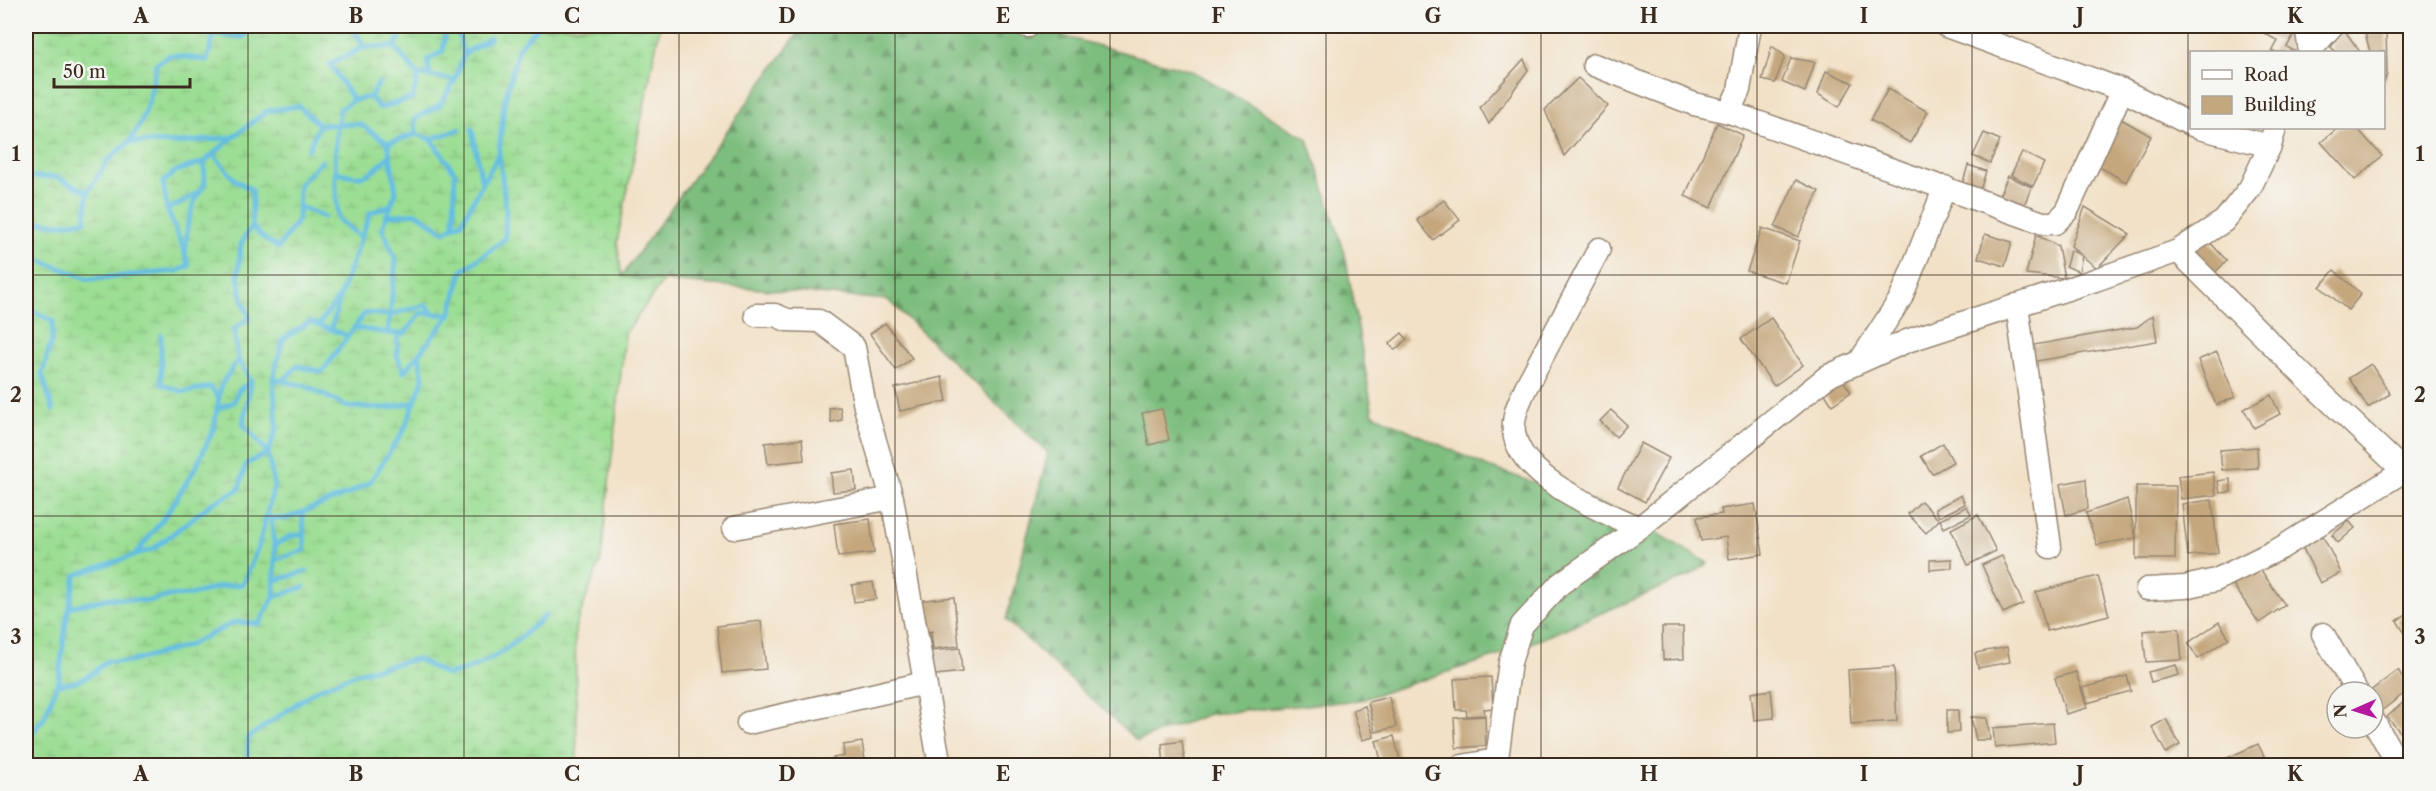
<svg xmlns="http://www.w3.org/2000/svg" width="2436" height="791" viewBox="0 0 2436 791" font-family="'Libre Caslon Text',serif">
  <defs>
    <pattern id="forest-firs" width="22" height="20" patternUnits="userSpaceOnUse" patternTransform="scale(1.5)"><rect width="22" height="20" fill="#7dbd7e"/><path d="M5 1l3.5 6h-7zM16 11l3.5 6h-7z" fill="#689a67"/></pattern>
    <pattern id="wetland-marsh" width="20" height="14" patternUnits="userSpaceOnUse" patternTransform="scale(1.5)"><rect width="20" height="14" fill="#9cde94"/><path d="M1 5h8M5 5V1M11 12h8M15 12V8" fill="none" stroke="#87bf7f"/></pattern>
  </defs>
  <rect width="100%" height="100%" fill="#f6f6f2"/>
  <filter id="ink" filterUnits="userSpaceOnUse"><feTurbulence type="fractalNoise" baseFrequency=".0167" numOctaves="2"/><feDisplacementMap in="SourceGraphic" scale="12" xChannelSelector="R" yChannelSelector="G"/><feConvolveMatrix kernelMatrix="1 2 1 2 8 2 1 2 1" color-interpolation-filters="sRGB"/></filter>
  <filter id="wash" filterUnits="userSpaceOnUse"><feTurbulence type="fractalNoise" baseFrequency=".008" numOctaves="4" result="noise"/><feDisplacementMap in="SourceGraphic" scale="24" xChannelSelector="R" yChannelSelector="G"/><feGaussianBlur stdDeviation="1.35" result="paint"/><feColorMatrix in="noise" values="0 0 0 0 0 0 0 0 0 0 0 0 0 0 0 0 0 1.4 0 .05"/><feComposite in="paint" operator="in"/></filter>
  <g filter="url(#wash)">
    <rect width="100%" height="100%" fill="#f2e1c7"/>
    <polygon fill="url(#forest-firs)" stroke="#5c744e" stroke-width="1.5" points="803,26 1026,26 1192,71 1308,139 1345,254 1373,414 1488,467 1620,511 1708,563 1691,575 1510,652 1360,700 1209,714 1137,741 1006,620 1048,453 888,300 621,277"/>
    <polygon fill="url(#wetland-marsh)" stroke="#6c8459" stroke-width="1.5" points="26,26 660,26 617,242 622,277 663,281 625,334 601,559 575,628 577,765 26,765"/>
    <g fill="none" stroke-linecap="round" stroke-linejoin="round">
      <g stroke="#64bde2" stroke-width="5">
        <polyline points="340,26 342,30 354,30 364,47"/>
        <polyline points="448,26 458,33 464,54"/>
        <polyline points="418,75 429,76 428,60 443,51 446,26"/>
        <polyline points="429,76 455,80"/>
        <polyline points="370,97 380,108 413,98 418,75 394,47"/>
        <polyline points="353,100 370,97 379,83"/>
        <polyline points="472,129 482,184"/>
        <polyline points="416,134 415,119 440,105 455,80 464,54 490,38"/>
        <polyline points="431,139 455,173 454,226"/>
        <path d="M129,142c18,-24 22,-49 27,-78l14,-9 37,5 7,-25 29,2 11,-11"/>
        <polyline points="308,150 319,125"/>
        <path d="M335,171c29,11 35,5 55,-16"/>
        <polyline points="26,177 56,177 88,192"/>
        <polyline points="298,206 324,217"/>
        <polyline points="167,209 180,204 198,192"/>
        <polyline points="386,216 417,213 444,232 462,222 498,155"/>
        <polyline points="26,221 62,224 85,221 88,192 108,160 129,142 179,143 233,137 267,111 299,106 319,125 360,124 388,143"/>
        <polyline points="252,226 262,237 278,248 298,220 299,184 322,161"/>
        <path d="M361,238l-23,-19c-3,-37 -5,-73 2,-110l13,-9 -23,-36 34,-17h30l5,-8 1,-13"/>
        <polyline points="185,253 167,209 163,182 176,171 204,162"/>
        <polyline points="26,255 89,279 177,271 189,266 185,254 188,222 194,202 205,183 204,162 232,138"/>
        <polyline points="26,286 29,309 53,321 52,339 42,374 53,410"/>
        <polyline points="319,324 340,296 370,213 391,205"/>
        <polyline points="355,328 388,333 396,260 382,228 396,192 388,143 416,134 431,139 460,129"/>
        <polyline points="331,329 339,301"/>
        <polyline points="388,333 404,334 421,313 450,315"/>
        <polyline points="398,334 397,355 404,372 450,315 462,271 505,239 506,210 499,153 504,103 519,47 538,26"/>
        <polyline points="161,335 161,384 183,392 210,387 219,398"/>
        <polyline points="273,379 306,386 348,407 387,408 415,402"/>
        <polyline points="283,381 297,366 322,372 365,313 388,315 426,305 434,314"/>
        <polyline points="217,409 234,402 238,391 251,381"/>
        <polyline points="271,517 275,553 274,597"/>
        <polyline points="271,518 285,519 348,494 370,482 404,430 423,380 419,354"/>
        <polyline points="274,546 291,536 304,534 302,512"/>
        <polyline points="135,555 153,549 211,504 239,489 246,464 268,453 243,424 251,381 238,359 234,329 250,318 243,301 238,276 241,243 252,226 252,190 235,180 213,154"/>
        <polyline points="275,560 305,550 304,534"/>
        <polyline points="274,581 307,571"/>
        <polyline points="69,607 110,598 149,601 169,596 191,595 218,587 243,584 259,545 274,486 268,453 277,427 273,379 283,339 310,322 349,336"/>
        <path d="M57,684c24,0 33,-8 50,-23l22,1 58,-16 48,-24 24,2 15,-27 30,-10"/>
        <polyline points="26,741 44,718 59,679 66,621 76,575 135,555 168,512 196,467 214,428 221,385 238,359"/>
        <path d="M247,766l1,-28 68,-48 41,-17 60,-14 30,16c43,-9 67,-31 99,-60"/>
      </g>
    </g>
    <g id="blocks">
      <g fill="#c5a77e">
        <polygon points="2252,26 2285,26 2295,32 2287,47 2296,52 2272,52 2278,41"/>
        <polygon points="2370,26 2386,26 2387,74 2384,83 2384,52 2370,52 2364,29"/>
        <polygon points="2343,28 2360,52 2335,52 2331,47"/>
        <polygon points="1772,46 1785,56 1775,83 1762,80"/>
        <polygon points="1791,58 1815,62 1805,92 1782,82"/>
        <polygon points="1524,59 1528,70 1489,124 1480,107"/>
        <polygon points="1826,71 1853,83 1839,107 1818,94"/>
        <polygon points="1578,78 1608,106 1564,156 1545,110"/>
        <polygon points="1888,89 1928,112 1910,143 1870,120"/>
        <polygon points="2114,115 2151,136 2126,182 2089,161"/>
        <polygon points="1717,123 1743,135 1711,208 1685,196"/>
        <polygon points="2338,128 2357,128 2382,156 2355,180 2321,142"/>
        <polygon points="1984,133 2000,140 1990,163 1973,156"/>
        <polygon points="2022,152 2044,163 2033,186 2011,175"/>
        <polygon points="1968,165 1986,171 1979,194 1961,189"/>
        <polygon points="2008,176 2032,187 2023,207 1999,196"/>
        <polygon points="1796,180 1819,191 1798,237 1775,227"/>
        <polygon points="1444,200 1460,220 1433,240 1417,220"/>
        <polygon points="2085,207 2130,234 2097,268 2082,256 2079,272 2066,266 2070,250 2081,255 2071,246"/>
        <polygon points="1762,228 1800,241 1786,283 1747,271"/>
        <polygon points="1985,234 2012,242 2005,266 1978,258"/>
        <polygon points="2036,235 2058,246 2064,278 2026,274"/>
        <polygon points="2207,239 2227,261 2210,277 2189,255"/>
        <polygon points="2334,270 2361,294 2348,310 2320,287"/>
        <polygon points="2153,315 2157,341 2031,362 2028,346 2137,327"/>
        <polygon points="1771,318 1803,365 1774,386 1741,339"/>
        <polygon points="885,323 912,358 896,370 870,334"/>
        <polygon points="1402,333 1407,339 1395,350 1389,344"/>
        <polygon points="2217,352 2235,397 2216,405 2198,360"/>
        <polygon points="2371,364 2390,394 2368,408 2349,378"/>
        <polygon points="1840,376 1851,392 1832,405 1822,389"/>
        <polygon points="942,377 947,401 900,411 895,388"/>
        <polygon points="2271,395 2280,414 2254,428 2244,409"/>
        <polygon points="840,407 842,420 831,422 829,408"/>
        <polygon points="1162,409 1169,440 1149,445 1142,413"/>
        <polygon points="1611,410 1627,425 1616,437 1600,421"/>
        <polygon points="802,439 804,460 768,464 765,443"/>
        <polygon points="1641,443 1669,458 1645,502 1618,487"/>
        <polygon points="1943,443 1953,462 1932,474 1921,456"/>
        <polygon points="2257,447 2258,468 2222,470 2220,450"/>
        <polygon points="854,470 856,490 833,492 831,473"/>
        <polygon points="2213,472 2216,495 2181,499 2178,476"/>
        <polygon points="2086,479 2088,509 2066,515 2060,484"/>
        <polygon points="2230,479 2231,492 2220,493 2218,481"/>
        <polygon points="2136,486 2176,486 2175,559 2136,559"/>
        <polygon points="1961,495 1965,504 1939,517 1935,509"/>
        <polygon points="2127,499 2136,538 2097,545 2086,513"/>
        <polygon points="2212,500 2218,553 2188,556 2182,504"/>
        <polygon points="1921,501 1939,520 1926,533 1908,514"/>
        <polygon points="1755,504 1763,554 1729,559 1726,537 1701,541 1697,517 1722,514 1721,509"/>
        <polygon points="1967,506 1971,515 1944,528 1940,520"/>
        <polygon points="1978,515 1996,551 1968,565 1951,529"/>
        <polygon points="870,519 874,553 838,557 834,524"/>
        <polygon points="2349,521 2355,528 2338,543 2332,535"/>
        <polygon points="2316,522 2341,573 2320,583 2295,532"/>
        <polygon points="2002,556 2023,604 2003,613 1982,565"/>
        <polygon points="1952,559 1952,568 1930,570 1930,560"/>
        <polygon points="2256,563 2285,605 2259,623 2230,580"/>
        <polygon points="2098,576 2109,615 2047,631 2036,592"/>
        <polygon points="873,582 876,599 854,602 852,585"/>
        <polygon points="954,597 959,646 933,649 931,632 934,631 920,632 916,601"/>
        <polygon points="2410,611 2410,641 2397,621"/>
        <polygon points="761,621 766,669 722,673 717,626"/>
        <polygon points="2219,622 2229,638 2198,659 2188,643"/>
        <polygon points="1662,627 1683,627 1684,659 1663,660"/>
        <polygon points="2179,628 2182,660 2146,662 2143,631"/>
        <polygon points="930,632 932,651 960,648 962,672 927,676 922,633"/>
        <polygon points="2007,647 2010,662 1978,668 1975,653"/>
        <polygon points="2176,665 2179,675 2151,682 2148,672"/>
        <polygon points="1894,667 1897,721 1851,724 1848,670"/>
        <polygon points="2398,670 2410,689 2377,714 2373,709 2373,692 2369,692"/>
        <polygon points="2076,672 2087,708 2066,714 2055,678"/>
        <polygon points="2127,676 2131,691 2087,703 2082,688"/>
        <polygon points="1491,677 1493,708 1484,709 1485,715 1467,716 1466,710 1456,710 1454,679"/>
        <polygon points="1771,690 1774,718 1754,720 1751,693"/>
        <polygon points="2410,696 2410,740 2409,742 2387,717"/>
        <polygon points="1389,697 1396,727 1375,732 1368,702"/>
        <polygon points="1365,706 1374,737 1362,740 1353,710"/>
        <polygon points="1947,710 1958,710 1959,732 1947,733"/>
        <polygon points="1485,716 1486,746 1456,748 1454,718"/>
        <polygon points="1971,717 1987,718 1990,740 1976,740"/>
        <polygon points="2166,719 2180,745 2166,753 2152,727"/>
        <polygon points="2053,723 2055,742 1995,748 1993,728"/>
        <polygon points="1394,736 1400,760 1382,764 1376,741"/>
        <polygon points="1182,741 1185,764 1164,766 1162,744"/>
        <polygon points="862,742 866,766 833,766 832,758 844,756 843,745"/>
        <polygon points="2258,744 2268,764 2225,766 2223,760"/>
        <polygon points="1144,759 1145,766 1103,766 1103,764"/>
      </g>
    </g>
  </g>
  <g filter="url(#ink)">
    <use href="#blocks" fill-opacity="0" stroke="#968672" stroke-width="1.5"/>
    <g fill="none" stroke-linecap="round" stroke-linejoin="round">
      <g stroke="#968672" stroke-width="25">
        <g id="street">
          <polyline points="1026,26 1028,26"/>
          <polyline points="1750,26 1739,90 1729,112 2043,223 2055,223 2067,211 2122,90"/>
          <polyline points="1946,26 2122,90 2192,125"/>
          <polyline points="2306,26 2310,51"/>
          <polyline points="2309,52 2332,26"/>
          <polyline points="1594,65 1694,104 1729,112"/>
          <polyline points="2199,128 2270,146 2275,128"/>
          <path d="M1599,249l-73,138c-6,13 -14,29 -12,45 6,47 87,78 125,96"/>
          <polyline points="2178,251 2316,388 2410,477"/>
          <polyline points="2017,305 2050,547"/>
          <polyline points="756,315 775,315 787,320 819,321 854,347 865,407 892,498 940,766"/>
          <polyline points="1860,361 1901,298 1945,187"/>
          <polyline points="734,528 892,498"/>
          <polyline points="2147,589 2185,587 2216,580 2281,548 2404,471"/>
          <polyline points="2323,634 2357,692"/>
          <polyline points="2373,720 2399,766"/>
          <polyline points="748,723 925,683"/>
          <polyline points="1462,766 1496,760"/>
          <polyline points="1496,766 1510,662 1522,625 1560,584 1639,528 1828,376 1907,341 2095,280 2178,251 2224,221 2250,188 2270,146"/>
        </g>
      </g>
      <use href="#street" stroke="#fff" stroke-width="22"/>
    </g>
  </g>
  <path fill="none" stroke="#3b2a1e" stroke-width="1.5" stroke-opacity="0.55" d="M248,26v740M464,26v740M679,26v740M895,26v740M1110,26v740M1326,26v740M1541,26v740M1757,26v740M1972,26v740M2188,26v740M26,275h2384M26,516h2384"/>
  <rect width="2436" height="791" fill="none" stroke="#f6f6f2" stroke-width="66"/>
  <rect x="2190" y="51" width="195" height="78" fill="#f6f6f2" stroke="#aba49d" stroke-width="1.5"/>
  <rect x="2202" y="70" width="30" height="9" fill="#ffffff" stroke="#aba49d" stroke-width="1.5"/>
  <text x="2244" y="81" font-size="18" fill="#3b2a1e">Road</text>
  <rect x="2202" y="96" width="30" height="18" fill="#c5a77e" stroke="#aba49d" stroke-width="1.5"/>
  <text x="2244" y="111" font-size="18" fill="#3b2a1e">Building</text>
  <g transform="translate(2355 710) rotate(267)"><circle r="28" fill="#f6f6f2" stroke="#aba49d" stroke-width="1.5"/>
  <path d="M0-4.5L10 22L0 15L-10 22Z" fill="#b5179e"/>
  <text y="-9" font-size="16" font-weight="bold" text-anchor="middle" fill="#3b2a1e">N</text>
  </g>
  <path d="M54 78v9h136v-9" fill="none" stroke="#3b2a1e" stroke-width="3"/>
  <text x="63" y="78" font-size="18" fill="#3b2a1e" stroke="#f6f6f2" stroke-width="4.5" paint-order="stroke">50 m</text>
  <rect x="33" y="33" width="2370" height="725" fill="none" stroke="#3b2a1e" stroke-width="2"/>
  <g font-size="20" text-anchor="middle" font-weight="bold" fill="#3b2a1e">
    <text x="141" y="23">A</text>
    <text x="356" y="23">B</text>
    <text x="572" y="23">C</text>
    <text x="787" y="23">D</text>
    <text x="1003" y="23">E</text>
    <text x="1218" y="23">F</text>
    <text x="1433" y="23">G</text>
    <text x="1649" y="23">H</text>
    <text x="1864" y="23">I</text>
    <text x="2080" y="23">J</text>
    <text x="2295" y="23">K</text>
    <text x="16" y="161">1</text>
    <text x="2420" y="161">1</text>
    <text x="16" y="402">2</text>
    <text x="2420" y="402">2</text>
    <text x="16" y="644">3</text>
    <text x="2420" y="644">3</text>
    <text x="141" y="781">A</text>
    <text x="356" y="781">B</text>
    <text x="572" y="781">C</text>
    <text x="787" y="781">D</text>
    <text x="1003" y="781">E</text>
    <text x="1218" y="781">F</text>
    <text x="1433" y="781">G</text>
    <text x="1649" y="781">H</text>
    <text x="1864" y="781">I</text>
    <text x="2080" y="781">J</text>
    <text x="2295" y="781">K</text>
  </g>
</svg>
